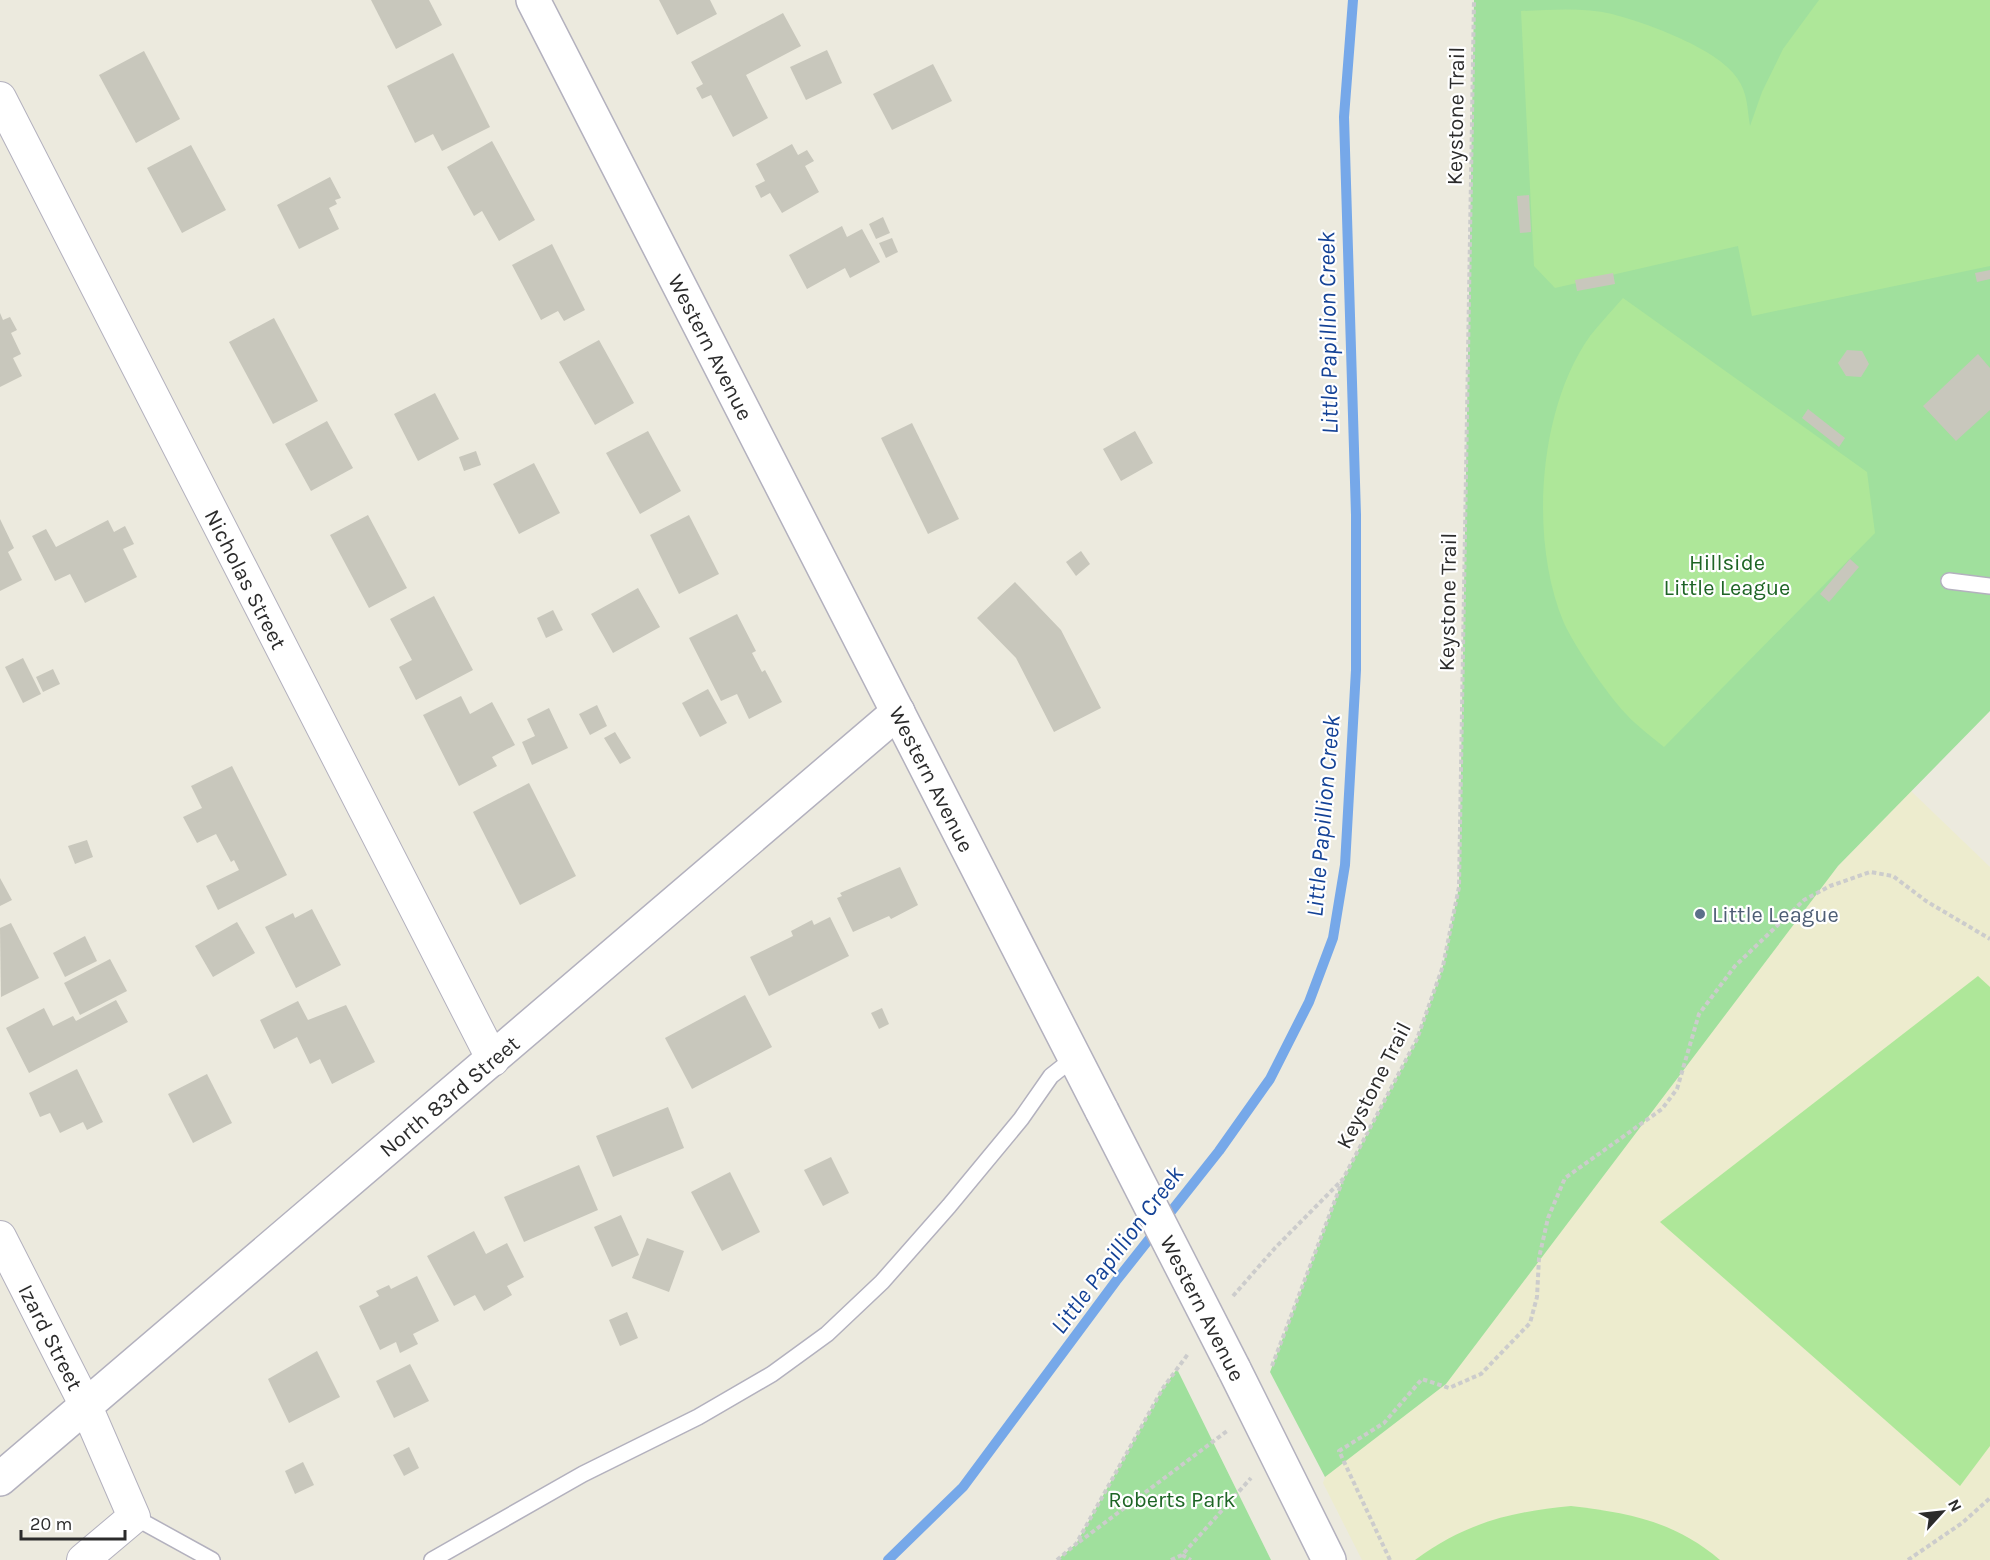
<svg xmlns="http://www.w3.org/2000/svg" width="1990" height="1560" viewBox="0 0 1990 1560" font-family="Karla,sans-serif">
  <rect width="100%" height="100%" fill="#eceade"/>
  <polygon fill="#edecce" points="1911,791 1990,867 1990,1560 1362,1560 1323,1483 1325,1477 1838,866"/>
  <g fill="#a0e09d">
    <polygon points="1474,0 1990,0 1990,711 1838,866 1446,1384 1325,1477 1270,1372 1343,1179 1417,1039 1443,966 1459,887"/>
    <polygon points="1177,1369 1271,1560 1057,1560 1076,1544 1163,1388"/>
  </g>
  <g fill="#aee799">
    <path d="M1819,0h171v266l-238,50 -14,-70 -183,42 -21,-22 -13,-255c30,-1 62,-4 91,3 35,9 106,35 125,64 11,15 10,31 13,48l12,-34 21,-43z"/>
    <path d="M1623,298l244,174 8,61 -211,214c-13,-11 -27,-21 -38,-33 -19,-20 -51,-67 -62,-91 -35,-82 -26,-214 26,-287 10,-13 22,-25 33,-38z"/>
    <polygon points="1978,976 1990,987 1990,1446 1960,1486 1660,1222"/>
    <path d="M1571,1506c58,7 103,15 149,54h-305c50,-37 95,-48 156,-54z"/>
  </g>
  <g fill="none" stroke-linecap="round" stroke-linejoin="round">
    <polyline stroke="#76a8e9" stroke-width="10" points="888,1560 963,1487 1116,1281 1219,1151 1270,1079 1309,1002 1333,938 1345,865 1356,670 1356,515 1344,117 1353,0"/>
  </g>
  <g fill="#c8c7bc">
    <polygon points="371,0 429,0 442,25 396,49"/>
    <polygon points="659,0 710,0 717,14 677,35"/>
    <polygon points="783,13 801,46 746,75 768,118 733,137 711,95 702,99 696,88 703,84 691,62"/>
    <polygon points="827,50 842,83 806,100 790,67"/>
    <polygon points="144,51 180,119 136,143 99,75"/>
    <polygon points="453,53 490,127 442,151 433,134 415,143 387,86"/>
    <polygon points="933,64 952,101 892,130 873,94"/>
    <polygon points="492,141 535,220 499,241 482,211 474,216 447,167"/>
    <polygon points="792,144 798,155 807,150 814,161 805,166 819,192 782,213 770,193 761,198 755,186 765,181 756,164"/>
    <polygon points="191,145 226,210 182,233 147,168"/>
    <polygon points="330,177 341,198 335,200 337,204 329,208 339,229 299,249 277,205"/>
    <polygon points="1529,195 1531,232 1520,233 1517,196"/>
    <polygon points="883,217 890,233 876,239 869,224"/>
    <polygon points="842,226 847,237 862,229 880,262 850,278 845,268 807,289 789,255"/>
    <polygon points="892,238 898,252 886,258 879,243"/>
    <polygon points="552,244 585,310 564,321 558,311 541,320 512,265"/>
    <polygon points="1990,270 1990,279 1977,282 1975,273"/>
    <polygon points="1613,273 1615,284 1577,291 1575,280"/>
    <polygon points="0,313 3,320 10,317 17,330 11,333 21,354 13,358 22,376 0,387"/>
    <polygon points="274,318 318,401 273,424 229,342"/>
    <polygon points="599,340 634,403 595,425 559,362"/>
    <polygon points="1847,350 1862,351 1869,364 1861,377 1846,376 1838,363"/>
    <polygon points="1978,354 1990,368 1990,410 1956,441 1923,406"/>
    <polygon points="435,393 459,439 418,461 394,414"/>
    <polygon points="1808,409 1845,438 1839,447 1802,418"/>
    <polygon points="327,421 353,468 311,491 285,444"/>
    <polygon points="912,423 959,519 928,534 881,438"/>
    <polygon points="648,431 681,491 640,514 606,453"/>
    <polygon points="1135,431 1153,463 1121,481 1103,449"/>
    <polygon points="476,451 481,465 464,471 459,457"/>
    <polygon points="534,463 560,513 519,534 493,484"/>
    <polygon points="368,515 407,588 369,608 330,535"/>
    <polygon points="689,515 719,574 679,594 650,535"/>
    <polygon points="0,519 14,548 8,552 22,580 0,591"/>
    <polygon points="108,520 114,532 125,526 134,544 123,549 137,577 85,603 70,574 55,581 32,536 46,529 56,547"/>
    <polygon points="1081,551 1090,564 1076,576 1066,562"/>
    <polygon points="1850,559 1859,567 1829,602 1820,594"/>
    <polygon points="1015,582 1061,630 1101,708 1054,732 1016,658 977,618"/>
    <polygon points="638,588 660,627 613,653 591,614"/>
    <polygon points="434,596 473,670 416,700 399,667 412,660 390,619"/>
    <polygon points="553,610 563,630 546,638 537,618"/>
    <polygon points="737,614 756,651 752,653 762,672 765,670 782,702 749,719 737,694 721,701 689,638"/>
    <polygon points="23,658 41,694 23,703 5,667"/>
    <polygon points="53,669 60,684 43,692 36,677"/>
    <polygon points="708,689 727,723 700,737 682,703"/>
    <polygon points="461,696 470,714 492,702 515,745 492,757 497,766 459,786 423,715"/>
    <polygon points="597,705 607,726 590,735 579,714"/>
    <polygon points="549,708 568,748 532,765 522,742 535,736 527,719"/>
    <polygon points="615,732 631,758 620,764 604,738"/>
    <polygon points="232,766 287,875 218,910 206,886 239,870 234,860 231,862 216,834 197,843 183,817 202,808 191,786"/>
    <polygon points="529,783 576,876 520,905 473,812"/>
    <polygon points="87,840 93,857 75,864 68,846"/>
    <polygon points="900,867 918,905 891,919 889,916 853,932 837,898 842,896 840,893"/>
    <polygon points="0,878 12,900 0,906"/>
    <polygon points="312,909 341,965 296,988 265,927 293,913 295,918"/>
    <polygon points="830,917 849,956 769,996 750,957 793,936 791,931 812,920 814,925"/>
    <polygon points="237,922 255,953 213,977 195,946"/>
    <polygon points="11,923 39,978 1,997 0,928"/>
    <polygon points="85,936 97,961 65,977 53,953"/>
    <polygon points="110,959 127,991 80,1015 64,983"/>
    <polygon points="745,995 772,1047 692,1089 665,1038"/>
    <polygon points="116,1000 128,1022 29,1073 6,1028 44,1008 53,1026 73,1016 76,1021"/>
    <polygon points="298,1001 308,1020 346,1005 375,1062 332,1084 320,1059 310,1064 297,1037 274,1049 260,1020"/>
    <polygon points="882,1008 889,1024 879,1029 871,1013"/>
    <polygon points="77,1069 103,1122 87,1130 83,1122 60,1133 50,1113 40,1117 29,1093"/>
    <polygon points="207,1074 232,1123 193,1143 168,1094"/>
    <polygon points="668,1107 684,1148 613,1177 596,1136"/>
    <polygon points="831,1157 849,1193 823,1206 804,1170"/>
    <polygon points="579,1165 598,1210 524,1242 504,1197"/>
    <polygon points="730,1172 760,1232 722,1251 691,1192"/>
    <polygon points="621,1215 639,1255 612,1267 594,1227"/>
    <polygon points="474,1231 486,1254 507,1243 524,1277 507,1286 512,1295 484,1311 475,1295 454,1306 427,1256"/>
    <polygon points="647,1238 684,1251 669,1292 632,1278"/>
    <polygon points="417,1276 439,1321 413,1334 418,1344 400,1353 396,1342 380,1350 359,1306 379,1296 376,1291 389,1285 391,1289"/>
    <polygon points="627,1312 638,1338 620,1346 609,1320"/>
    <polygon points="317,1351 340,1397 289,1423 268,1379"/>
    <polygon points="410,1364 429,1401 394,1418 376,1381"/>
    <polygon points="409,1447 419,1468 404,1476 393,1455"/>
    <polygon points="303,1462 314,1485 295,1494 285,1471"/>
  </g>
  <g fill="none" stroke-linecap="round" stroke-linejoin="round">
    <g stroke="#b3b1be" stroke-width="18">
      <g id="service">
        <polyline points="1949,581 1990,586"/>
        <polyline points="134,1517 212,1560"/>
        <polyline points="432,1560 583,1474 698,1417 772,1374 827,1334 882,1282 949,1206 1021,1119 1051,1076 1075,1057"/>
      </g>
    </g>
    <g stroke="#b3b1be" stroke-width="34">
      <g id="minor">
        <polyline points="0,98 493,1060"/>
        <polyline points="0,1237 85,1404 134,1517 83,1560"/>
      </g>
    </g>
    <g stroke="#b3b1be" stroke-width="36">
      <g id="tertiary">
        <polyline points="533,0 1102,1111"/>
        <polyline points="1234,1369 1329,1560"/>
        <polyline points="0,1479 898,712"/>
      </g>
    </g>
    <g stroke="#ccc" stroke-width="4" stroke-dasharray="4.5 3" stroke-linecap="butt">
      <polyline points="1233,1296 1275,1248 1343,1179 1417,1039 1443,966 1459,887 1474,0"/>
      <polyline points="1272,1366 1342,1182"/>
      <polyline points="1079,1542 1227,1431"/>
      <polyline points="1182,1555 1191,1560"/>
      <polyline points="1057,1560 1076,1544 1163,1388 1188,1354"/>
      <polyline points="1171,1560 1182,1555 1251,1478"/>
      <polyline points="1390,1560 1339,1451 1384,1423 1422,1379 1449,1388 1481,1374 1530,1323 1537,1297 1539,1258 1548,1218 1565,1178 1662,1109 1677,1089 1699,1014 1735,966 1804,900 1830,886 1870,872 1893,876 1926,901 1990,939"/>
      <polyline points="1908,1560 1962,1523 1990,1498"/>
    </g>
    <use href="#service" stroke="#fff" stroke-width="15"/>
    <use href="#minor" stroke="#fff" stroke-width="32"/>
    <use href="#tertiary" stroke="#fff" stroke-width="33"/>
    <g stroke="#b3b1be" stroke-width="36" stroke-linecap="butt">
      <polyline id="tertiary-bridge" points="1102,1111 1234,1369"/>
    </g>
    <use href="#tertiary-bridge" stroke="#fff" stroke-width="33"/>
  </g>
  <circle fill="#5c6f8a" stroke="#fff" stroke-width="2" cx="1700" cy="914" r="6"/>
  <g text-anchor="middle" stroke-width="4.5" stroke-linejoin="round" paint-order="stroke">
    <g font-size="22" fill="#2b2b2b" stroke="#fff">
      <text transform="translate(1455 116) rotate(-89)" y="8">Keystone Trail</text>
      <text transform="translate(711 347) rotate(63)" y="8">Western Avenue</text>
      <text transform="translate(246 579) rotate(63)" y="8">Nicholas Street</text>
      <text transform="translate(1447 602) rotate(-89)" y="8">Keystone Trail</text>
      <text transform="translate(932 779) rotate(63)" y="8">Western Avenue</text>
      <text transform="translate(1373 1085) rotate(-63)" y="8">Keystone Trail</text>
      <text transform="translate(449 1096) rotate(-40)" y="8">North 83rd Street</text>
      <text transform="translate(1203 1308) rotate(63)" y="8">Western Avenue</text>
      <text transform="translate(51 1337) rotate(63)" y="8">Izard Street</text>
    </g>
    <g font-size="22" fill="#1e6525" stroke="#fff">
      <text x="1727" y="570">Hillside<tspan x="1727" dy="25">Little League</tspan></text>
      <text x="1172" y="1507">Roberts Park</text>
    </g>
    <g font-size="22" fill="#4e5e75" stroke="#fff" text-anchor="start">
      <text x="1712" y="922">Little League</text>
    </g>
    <g font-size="24" font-style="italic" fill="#144296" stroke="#fff">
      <text transform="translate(1328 333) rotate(-91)" y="8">Little Papillion Creek</text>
      <text transform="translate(1323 816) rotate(-85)" y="8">Little Papillion Creek</text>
      <text transform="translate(1117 1250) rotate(-53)" y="8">Little Papillion Creek</text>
    </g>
  </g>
  <g transform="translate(1942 1512) rotate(63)" stroke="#ffffff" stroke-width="4.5" paint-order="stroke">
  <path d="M0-4.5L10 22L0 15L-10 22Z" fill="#2b2b2b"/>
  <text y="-9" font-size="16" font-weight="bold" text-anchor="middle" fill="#2b2b2b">N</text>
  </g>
  <path d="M21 1530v9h104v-9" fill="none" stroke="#2b2b2b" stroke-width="3"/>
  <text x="30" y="1530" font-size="18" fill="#2b2b2b" stroke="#ffffff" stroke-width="4.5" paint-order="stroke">20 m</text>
</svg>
